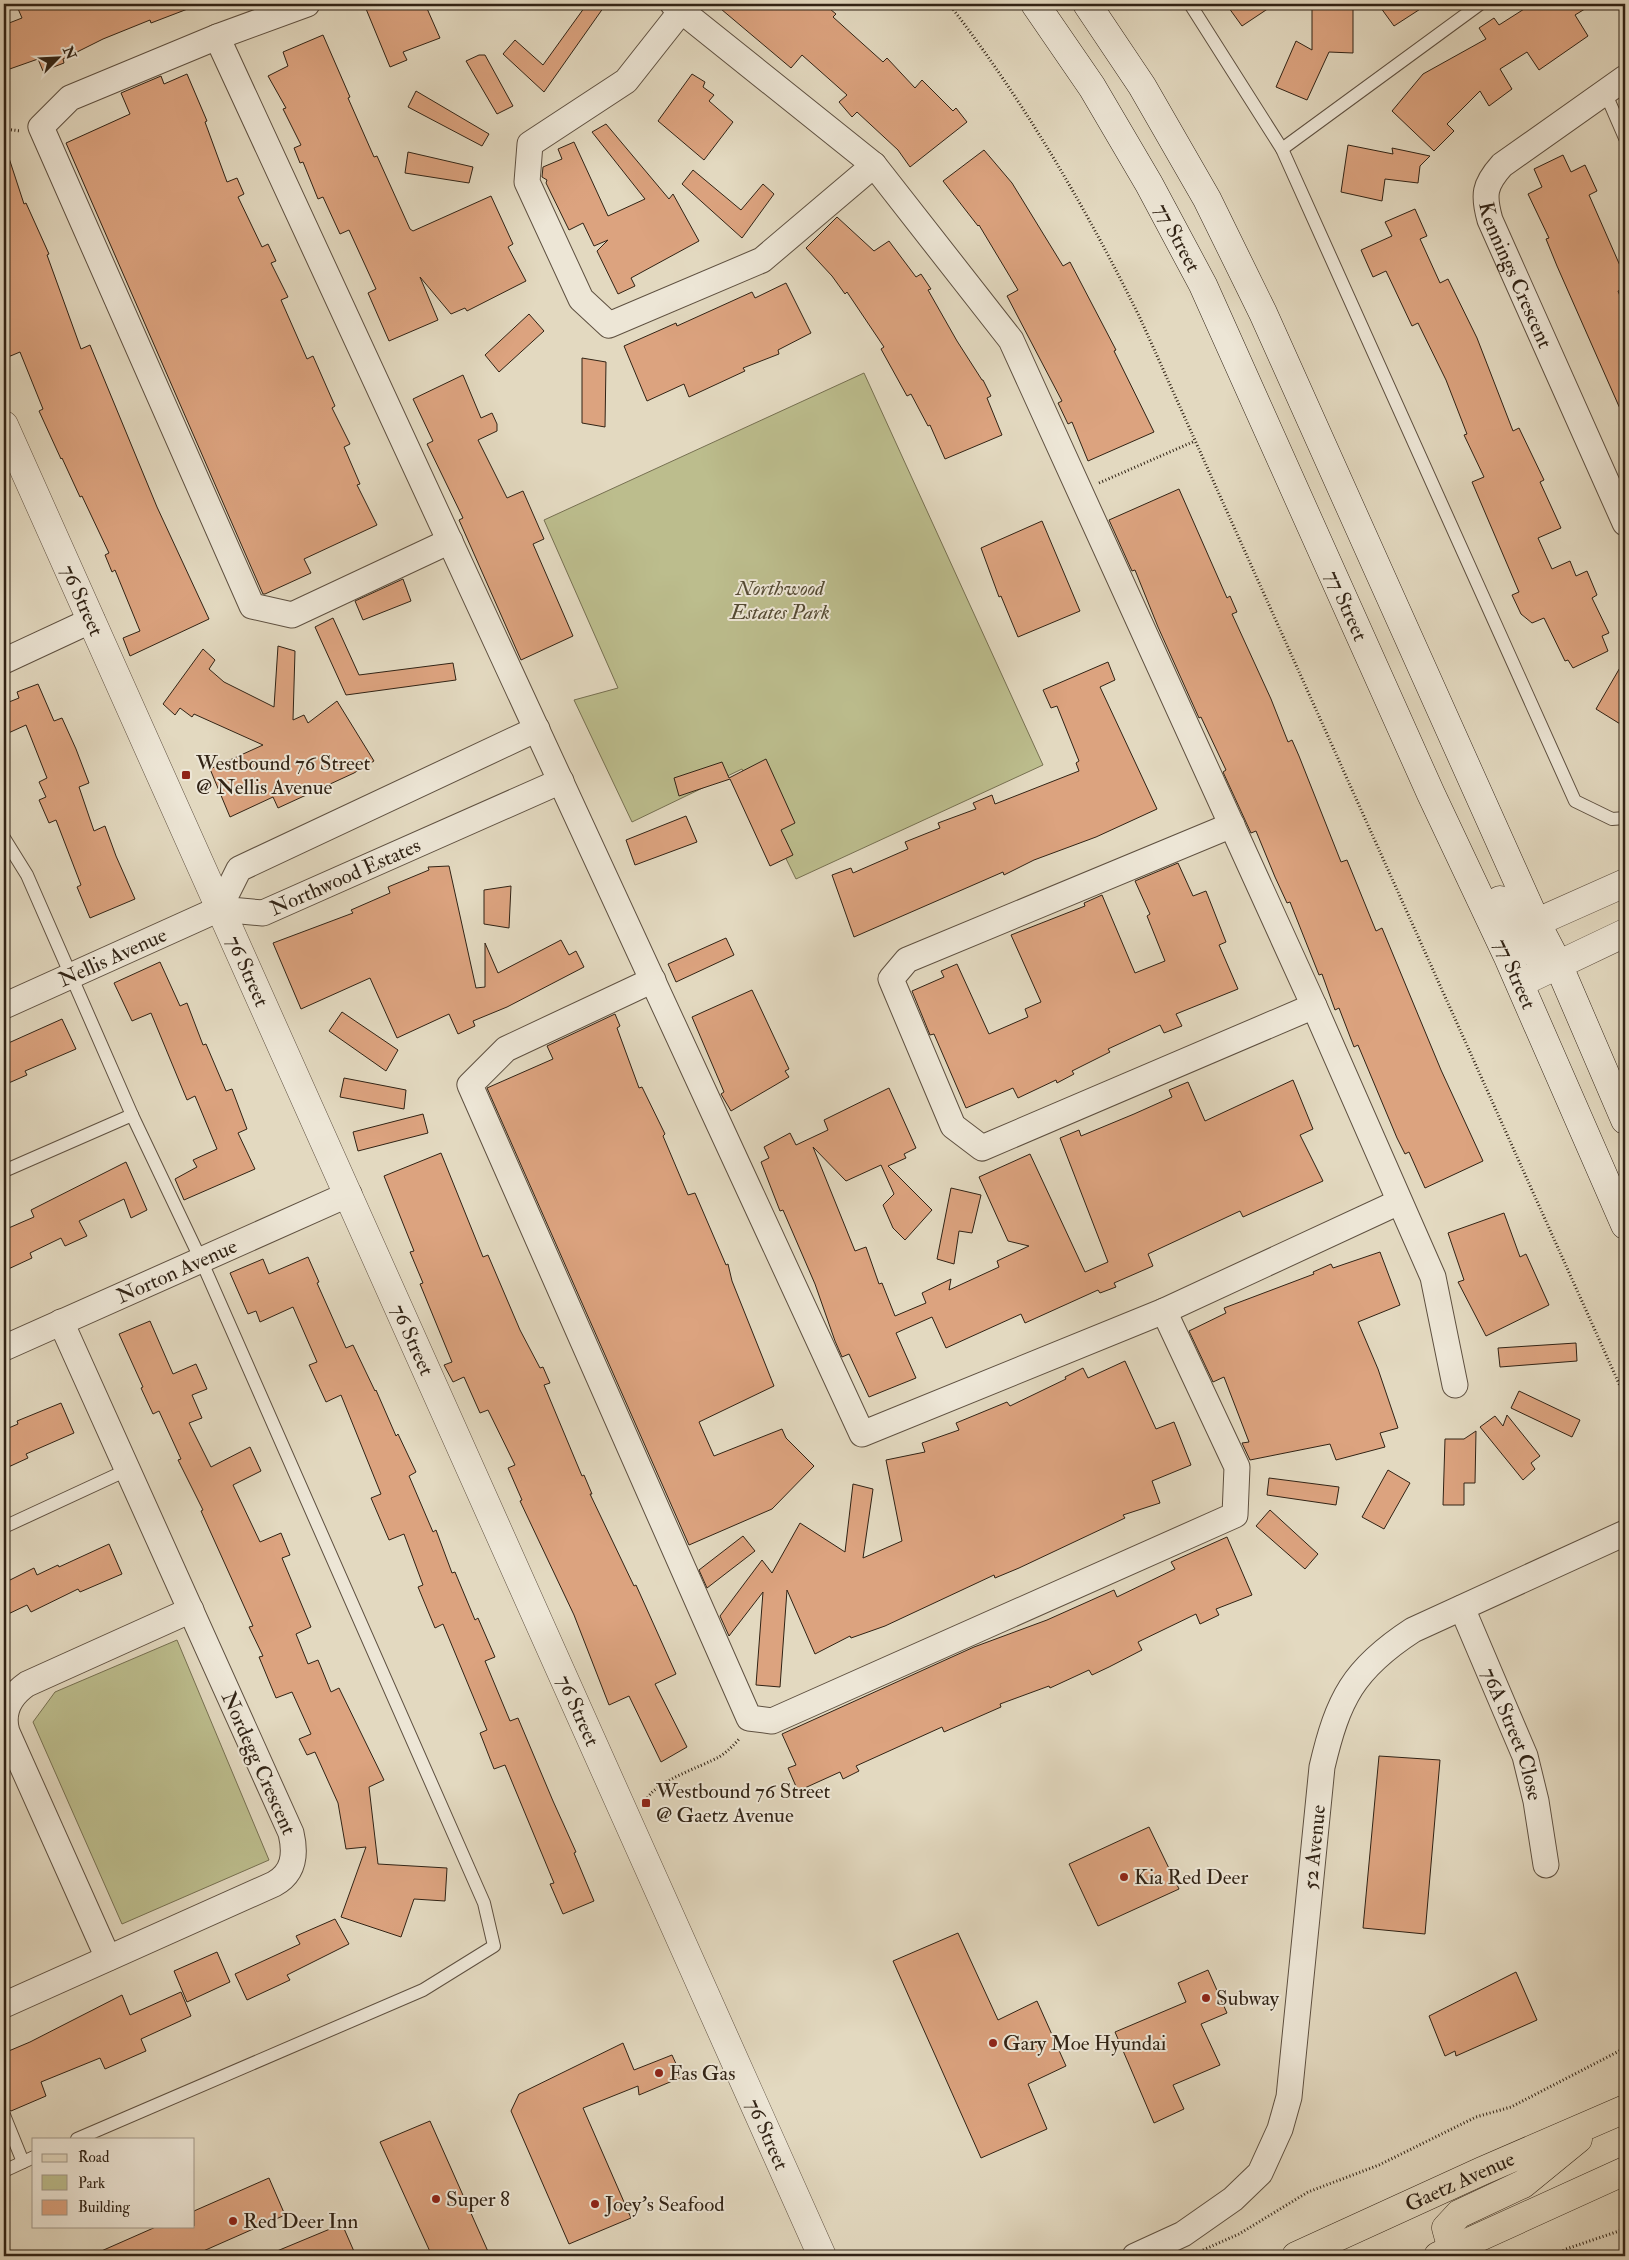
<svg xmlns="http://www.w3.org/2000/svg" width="1629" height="2260" viewBox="0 0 1629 2260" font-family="'IM FELL Double Pica',serif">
  <rect width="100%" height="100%" fill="#e3d9c0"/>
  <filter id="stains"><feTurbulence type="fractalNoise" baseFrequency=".004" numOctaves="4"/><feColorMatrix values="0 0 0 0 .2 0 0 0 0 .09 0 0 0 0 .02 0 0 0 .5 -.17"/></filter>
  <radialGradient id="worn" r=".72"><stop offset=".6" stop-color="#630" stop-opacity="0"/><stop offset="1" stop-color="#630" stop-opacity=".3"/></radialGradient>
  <g fill="#bcbd8d" stroke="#767051">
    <polygon points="864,373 1043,765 796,879 742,769 632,822 574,700 618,688 544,520"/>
    <polygon points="177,1640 269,1860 122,1924 33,1722 55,1692"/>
  </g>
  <g fill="#dca37f" stroke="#312315">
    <polygon points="16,4 198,4 198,5 151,23 150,20 103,39 63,59 64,63 43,71 38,59 4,71 4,25 22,18"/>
    <polygon points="364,4 425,4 440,38 403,52 407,60 390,67"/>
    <polygon points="587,4 606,4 544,92 503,54 515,40 543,65"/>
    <polygon points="715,4 824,4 836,14 833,17 883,62 887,58 915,88 922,80 953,111 956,108 967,122 910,167 898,150 857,112 852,117 839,102 847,95 802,55 791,68"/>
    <polygon points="1226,4 1275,4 1242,26"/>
    <polygon points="1312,4 1353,4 1353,53 1329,52 1307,100 1276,87 1296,41 1312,50"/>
    <polygon points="1378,4 1428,4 1394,26"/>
    <polygon points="1532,4 1593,4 1575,15 1588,36 1539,70 1527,52 1500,69 1512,89 1489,106 1480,91 1447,124 1454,131 1434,151 1392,111 1423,74 1486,39 1479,28 1494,18 1499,25"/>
    <polygon points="323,35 350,97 348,98 374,157 377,156 410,229 413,231 491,196 513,244 508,247 526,281 467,311 465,308 451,314 420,277 438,320 389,341 368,293 376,289 349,230 340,234 323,197 318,199 303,162 300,163 294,148 301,145 283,109 286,108 268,76 288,66 283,52"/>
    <polygon points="479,55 485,55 513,106 497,114 466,61"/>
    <polygon points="187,74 207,121 205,122 227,182 237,178 244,194 238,197 262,247 268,244 276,261 271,263 288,297 281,300 307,359 313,356 335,406 332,408 350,444 344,447 360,484 357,485 377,525 304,559 311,573 265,594 263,594 245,553 66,143 130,114 121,93 161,76 164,84"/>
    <polygon points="692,74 705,82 703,87 714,95 709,101 733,122 704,160 658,121"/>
    <polygon points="416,91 489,134 482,146 408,107"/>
    <polygon points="606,124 669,199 673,194 699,241 631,278 635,286 618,294 597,251 608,240 594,246 583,223 569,230 546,183 547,180 542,177 543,167 562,159 558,149 574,142 608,216 645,199 592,132"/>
    <polygon points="1348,145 1393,154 1392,148 1430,156 1420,166 1418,183 1385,179 1382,201 1341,192"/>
    <polygon points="984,150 1012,183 1063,266 1070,262 1116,350 1114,351 1154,432 1088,461 1072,422 1068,424 1058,403 1062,401 1007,296 1018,290 979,225 978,226 943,181"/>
    <polygon points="7,152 24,204 26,203 49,254 47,255 81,349 90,345 157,507 209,619 130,656 123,638 140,631 115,570 112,572 105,555 109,553 82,496 80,497 62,458 61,459 39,411 43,409 20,352 8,357 4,348 4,153"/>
    <polygon points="408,152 473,167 469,183 405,173"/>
    <polygon points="1563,155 1571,172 1585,165 1597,191 1589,195 1625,277 1625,288 1618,291 1625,309 1625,420 1557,266 1546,239 1549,238 1528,194 1542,187 1534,169"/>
    <polygon points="693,170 741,210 763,184 774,194 742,238 682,184"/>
    <polygon points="1415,209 1427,236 1420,239 1440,283 1448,279 1477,338 1513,431 1519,428 1544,480 1540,482 1561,528 1538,538 1552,569 1570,561 1576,576 1587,571 1597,595 1592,598 1609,633 1602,636 1608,651 1573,668 1568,660 1565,661 1544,618 1532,623 1521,614 1512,595 1519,592 1472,482 1484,477 1464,435 1467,434 1446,380 1418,323 1412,326 1386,271 1373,277 1361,250 1392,236 1385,222"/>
    <polygon points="837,217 874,251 889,241 916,277 921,274 931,289 928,290 957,341 982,380 983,380 991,396 987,398 1002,435 945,459 930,425 928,426 911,394 907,396 881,349 884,347 847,292 845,294 832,276 806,248"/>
    <polygon points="786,283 811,333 778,350 779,354 743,368 745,371 689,397 684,384 647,401 624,346 676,323 677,326 752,292 755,298"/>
    <polygon points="529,314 544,331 499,372 485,355"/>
    <polygon points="582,358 606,362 605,427 582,423"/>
    <polygon points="463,375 481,418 492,413 497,424 497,431 478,440 507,498 523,491 544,539 533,544 573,636 521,660 459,520 463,518 427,444 433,441 413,399"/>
    <polygon points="1179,489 1227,598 1230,596 1237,612 1232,614 1271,699 1288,742 1292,740 1299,756 1341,862 1347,860 1376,931 1382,928 1441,1070 1483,1161 1425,1188 1409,1152 1405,1154 1397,1138 1358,1045 1354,1047 1339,1008 1335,1010 1322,974 1319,975 1290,902 1287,903 1275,877 1256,831 1251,833 1223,772 1226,770 1201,717 1199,718 1158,627 1135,570 1132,571 1109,520"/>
    <polygon points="1042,521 1080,611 1018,637 1001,596 999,597 981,548"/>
    <polygon points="403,579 411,601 363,620 355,601"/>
    <polygon points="333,618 359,675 453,663 456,680 346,695 315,627"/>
    <polygon points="278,646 295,651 293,720 304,715 308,723 337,701 374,761 354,773 278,808 273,797 230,817 210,769 263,745 194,714 192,717 180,708 175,715 163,704 203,649 215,660 209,669 224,682 274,707"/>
    <polygon points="1625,659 1625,727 1596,709"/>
    <polygon points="1108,662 1115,680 1100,687 1157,809 1096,837 1034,860 1004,875 1003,872 854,937 832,875 851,868 853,873 908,849 905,842 940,828 938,823 976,809 973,803 992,795 995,804 1079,771 1076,763 1079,761 1057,706 1051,708 1043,690"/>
    <polygon points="38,684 54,721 62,718 76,749 89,783 79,787 94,831 105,826 116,856 135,899 90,918 77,887 81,885 56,820 49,823 39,800 46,797 39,782 47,778 26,725 4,735 4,704 19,698 17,692"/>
    <polygon points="766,759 795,823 781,830 793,855 770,866 730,779 679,796 674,778 722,762 729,778"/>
    <polygon points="686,816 697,842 635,865 626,840"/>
    <polygon points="1178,863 1193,896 1206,891 1226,942 1219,945 1238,989 1176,1014 1182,1026 1164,1033 1160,1025 1108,1049 1110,1052 1072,1071 1074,1074 1057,1083 1056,1080 1018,1098 1013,1088 966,1108 934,1034 930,1035 912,991 944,977 941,971 957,964 989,1034 1028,1017 1025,1009 1041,1002 1011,935 1085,906 1084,903 1102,895 1135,973 1165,961 1147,916 1150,914 1135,881"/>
    <polygon points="449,866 476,988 485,987 485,943 498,973 561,940 569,955 576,951 584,967 507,1007 473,1021 475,1026 458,1034 449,1014 397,1038 370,978 301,1009 273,943 353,913 351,910 390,893 388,887 429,870 428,867"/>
    <polygon points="511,886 509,928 484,924 484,890"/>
    <polygon points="726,938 734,955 676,982 668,964"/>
    <polygon points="160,962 180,1006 187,1003 203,1045 206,1044 226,1091 232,1089 247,1129 238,1133 255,1169 184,1200 175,1179 197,1167 193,1160 217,1149 195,1096 187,1100 151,1013 132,1021 114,983"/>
    <polygon points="752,990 789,1069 785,1071 789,1077 731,1111 721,1094 724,1092 692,1017"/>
    <polygon points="342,1012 398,1050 386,1071 329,1031"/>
    <polygon points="615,1014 620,1026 617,1028 639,1088 642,1087 665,1134 663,1136 688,1195 695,1193 726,1265 728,1264 732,1281 774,1386 699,1422 714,1456 782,1429 786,1438 814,1466 772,1509 689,1545 487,1088 553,1059 547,1046"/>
    <polygon points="62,1019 76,1049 25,1071 27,1075 4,1085 4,1045"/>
    <polygon points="344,1078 406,1090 404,1109 340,1097"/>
    <polygon points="1293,1080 1313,1129 1300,1135 1323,1181 1243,1217 1240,1211 1148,1254 1153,1266 1114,1283 1116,1287 1100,1293 1098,1290 1025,1323 1021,1314 946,1348 932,1317 896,1333 916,1378 869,1397 849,1354 842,1357 835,1341 815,1284 783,1210 780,1211 761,1162 769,1158 764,1147 790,1133 796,1145 828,1130 824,1120 889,1088 916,1148 904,1154 906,1158 888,1166 932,1210 905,1240 893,1228 883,1205 894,1194 881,1165 846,1181 813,1147 855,1251 866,1247 879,1284 882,1283 895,1316 926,1303 922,1293 951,1279 949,1290 999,1267 997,1261 1029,1246 1008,1241 979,1177 1030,1154 1085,1272 1108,1262 1060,1138 1079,1130 1081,1136 1134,1114 1172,1097 1169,1090 1188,1082 1205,1121"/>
    <polygon points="423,1114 428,1133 358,1151 353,1132"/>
    <polygon points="441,1153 483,1257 488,1255 520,1330 540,1368 543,1367 550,1383 544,1385 582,1476 584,1475 592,1494 590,1494 634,1586 636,1585 676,1674 655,1684 687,1747 661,1762 629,1696 609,1705 574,1615 520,1501 522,1500 508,1468 515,1465 488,1410 480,1413 464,1377 453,1382 444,1365 452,1362 420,1284 423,1283 410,1252 414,1251 384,1176"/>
    <polygon points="126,1162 147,1210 131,1218 124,1199 79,1221 87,1236 65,1246 61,1238 30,1253 32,1258 4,1271 4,1230 34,1217 31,1210"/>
    <polygon points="951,1188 981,1195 972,1233 959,1231 954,1264 937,1259"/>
    <polygon points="1504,1213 1520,1257 1526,1254 1549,1305 1486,1336 1458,1282 1464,1280 1448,1233"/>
    <polygon points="1380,1252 1400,1305 1358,1322 1378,1369 1398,1428 1380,1433 1385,1447 1336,1460 1330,1444 1250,1460 1242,1443 1249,1442 1224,1377 1213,1382 1189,1331 1226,1313 1224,1308 1314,1274 1313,1272 1331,1264 1333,1268"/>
    <polygon points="308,1257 319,1282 317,1283 346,1348 353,1345 375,1391 376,1390 396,1436 398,1434 416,1472 409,1476 433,1532 436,1530 452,1573 455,1572 475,1620 478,1618 495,1657 485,1661 510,1721 518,1718 553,1801 576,1852 574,1853 594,1901 563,1914 550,1884 554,1883 505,1765 494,1769 480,1733 487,1730 443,1624 435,1628 418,1587 423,1585 404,1534 389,1540 371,1498 381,1494 341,1395 326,1402 309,1365 317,1362 293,1307 260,1322 256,1311 248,1314 230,1273 263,1259 269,1274"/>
    <polygon points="150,1321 173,1374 196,1364 207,1389 192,1395 202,1418 189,1423 211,1467 250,1447 261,1471 233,1485 260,1542 281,1533 290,1555 282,1558 311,1627 296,1634 308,1664 318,1660 331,1692 339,1688 384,1780 369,1787 378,1864 447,1868 445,1901 414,1899 401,1937 341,1917 366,1847 346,1849 338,1803 315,1752 307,1755 299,1739 311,1734 292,1692 276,1698 259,1657 263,1656 249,1627 253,1626 201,1511 203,1510 178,1460 181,1459 159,1411 153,1414 141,1388 143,1387 119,1334"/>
    <polygon points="1576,1343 1577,1361 1500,1367 1498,1348"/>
    <polygon points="1125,1361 1156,1429 1174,1422 1191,1465 1152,1481 1160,1503 1123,1515 1125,1518 1019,1568 995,1578 994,1575 885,1626 851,1638 850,1636 815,1654 787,1590 780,1687 756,1685 763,1592 729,1636 720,1616 762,1560 772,1573 800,1523 845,1552 853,1484 873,1489 863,1558 902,1541 886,1460 925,1452 922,1443 959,1430 956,1423 1007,1402 1010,1406 1066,1379 1065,1377 1083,1368 1088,1378"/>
    <polygon points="1519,1391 1580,1420 1572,1437 1511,1408"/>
    <polygon points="61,1403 74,1433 26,1454 28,1458 4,1469 4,1430 18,1424 17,1421"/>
    <polygon points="1507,1415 1540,1456 1531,1463 1535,1469 1523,1480 1480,1427 1495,1416 1503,1426"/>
    <polygon points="1476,1431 1475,1483 1464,1483 1464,1505 1443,1505 1445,1439 1464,1439"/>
    <polygon points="1388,1470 1410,1483 1384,1529 1362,1517"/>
    <polygon points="1269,1478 1339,1487 1336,1505 1267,1495"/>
    <polygon points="1270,1510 1318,1554 1305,1569 1256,1526"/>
    <polygon points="743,1536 755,1551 707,1588 699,1570"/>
    <polygon points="1227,1537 1252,1595 1216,1609 1219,1615 1200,1624 1196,1614 1138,1642 1142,1650 1109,1667 1092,1675 1089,1670 1050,1688 1049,1686 1000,1704 1001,1707 944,1732 942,1727 856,1766 859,1771 843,1779 840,1772 798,1791 788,1768 796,1765 782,1734 974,1647 1047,1620 1114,1590 1117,1597 1175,1569 1171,1562"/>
    <polygon points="109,1544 122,1574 80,1592 78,1589 31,1612 27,1605 4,1616 4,1583 34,1568 37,1575 58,1565 59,1567"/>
    <polygon points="1379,1756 1440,1760 1425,1934 1363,1928"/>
    <polygon points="1149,1827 1179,1889 1098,1926 1069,1864"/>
    <polygon points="335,1919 349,1944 287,1975 290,1980 247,2000 235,1974 300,1944 296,1936"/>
    <polygon points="958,1933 998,2020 1037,2001 1066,2066 1028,2084 1047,2129 981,2158 893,1961"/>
    <polygon points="217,1952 230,1982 187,2002 174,1971"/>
    <polygon points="1208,1970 1227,2013 1201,2024 1220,2065 1173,2085 1184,2109 1154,2123 1115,2032 1186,2002 1178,1983"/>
    <polygon points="1516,1972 1537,2020 1456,2056 1455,2051 1445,2056 1429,2016"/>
    <polygon points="181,1992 191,2016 141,2039 146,2051 105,2069 100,2058 41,2082 46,2096 11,2111 4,2107 4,2053 30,2042 122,1995 130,2015"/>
    <polygon points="623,2043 634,2070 672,2055 682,2077 639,2095 638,2086 583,2108 631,2218 569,2244 511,2111 519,2094"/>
    <polygon points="430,2121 490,2256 432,2256 380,2142"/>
    <polygon points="269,2178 285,2215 192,2256 90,2256 158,2226 194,2226 194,2211"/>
    <polygon points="342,2224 356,2256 265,2256"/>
  </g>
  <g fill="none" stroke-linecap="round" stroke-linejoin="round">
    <g stroke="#5e5040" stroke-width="14">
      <g id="service">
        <polyline points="1190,4 1282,149 1575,801 1612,819 1625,818"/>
        <polyline points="1605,92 1625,138"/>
        <polyline points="1282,149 1480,4"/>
        <polyline points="4,838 27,875 132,1115 201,1260 484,1903 494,1946 423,1990 77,2139"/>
        <polyline points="4,1171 132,1115"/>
        <polyline points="4,1527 127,1470"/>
        <polyline points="4,2115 23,2162"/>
        <polyline points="4,2171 34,2157"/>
      </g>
    </g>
    <g stroke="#5e5040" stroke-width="27">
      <g id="minor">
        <polyline points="307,4 217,37 70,98 41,127 252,606 292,615 450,541"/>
        <polyline points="673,4 874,165 1011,340 1314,1006 1433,1277 1455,1385"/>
        <polyline points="682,10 626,81 530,144 527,182 581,299 609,325 762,260 874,165"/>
        <polyline points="217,37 862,1434 1164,1311 1399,1202"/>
        <path id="s1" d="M1625,78l-123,87c-18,20 -19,30 -12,55l135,303"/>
        <polyline points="4,661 92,620"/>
        <polyline points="1232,825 907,960 891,979 953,1126 982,1148 1314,1006"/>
        <polyline points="219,909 239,869 537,729"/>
        <path id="s2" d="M219,909l44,4 298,-132"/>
        <polyline points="653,980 506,1049 470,1085 749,1718 772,1721 1235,1515 1237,1467 1164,1311"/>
        <path id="s3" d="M4,1006l215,-97"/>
        <path id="s4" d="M4,1348l345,-154"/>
        <path id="s5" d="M1462,1608l63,148 11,45 10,64"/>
        <path d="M108,1958l-101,-226c-6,-20 4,-37 20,-48l164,-74"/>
        <path d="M4,2005l270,-121c20,-11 22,-30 17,-51l-230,-511"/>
        <path id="s6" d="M1135,2256l48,-22 50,-35 27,-26 20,-44 9,-32 33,-330c16,-68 31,-98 91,-137l212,-97"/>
      </g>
    </g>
    <g stroke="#5e5040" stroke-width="29">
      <g id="tertiary">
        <path id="s7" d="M4,425l818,1831"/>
        <polyline points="1515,932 1625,883"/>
        <polyline points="1520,983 1625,933"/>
      </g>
    </g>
    <g stroke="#312315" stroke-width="29">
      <g id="secondary">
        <path id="s8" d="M1035,4l57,83 57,97 54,101 228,509 76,161 118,270"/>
        <polyline points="1087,4 1142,86 1207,199 1263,313 1536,922 1558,964 1625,1120"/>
        <polyline points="1500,900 1517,931 1533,952 1554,962"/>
      </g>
    </g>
    <g stroke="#312315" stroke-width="29">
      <g id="primary">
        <polyline points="1452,2250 1446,2228 1459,2214 1523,2184 1578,2139"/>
        <path id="s9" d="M1296,2256l186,-85 143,-62"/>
        <polyline points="1438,2256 1625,2171"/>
      </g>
    </g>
    <g stroke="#312315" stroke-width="3" stroke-dasharray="1 2.5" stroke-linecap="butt">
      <path d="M949,4c75,97 137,204 191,314l485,1079"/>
      <polyline points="4,129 21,131"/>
      <polyline points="1099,483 1195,441"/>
      <path d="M646,1801c7,-19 55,-34 73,-44 8,-5 14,-11 20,-18"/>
      <polyline points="1203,2250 1239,2234 1308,2192 1379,2165 1476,2117 1511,2107 1625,2048"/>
      <polyline points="1554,2256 1566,2249 1625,2229"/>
    </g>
    <use href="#service" stroke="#ede6d6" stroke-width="12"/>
    <use href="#minor" stroke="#ede6d6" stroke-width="25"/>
    <use href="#tertiary" stroke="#ede6d6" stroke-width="28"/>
    <use href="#secondary" stroke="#ede6d6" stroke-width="28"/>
    <use href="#primary" stroke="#e3d9c0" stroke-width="28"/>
  </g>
  <g fill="#8f2418" stroke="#ede6d6" stroke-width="2">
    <rect x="181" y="770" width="10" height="10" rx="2.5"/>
    <rect x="641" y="1798" width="10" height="10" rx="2.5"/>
    <circle cx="1124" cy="1877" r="5"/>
    <circle cx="1206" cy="1998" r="5"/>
    <circle cx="993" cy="2043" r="5"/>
    <circle cx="659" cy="2073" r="5"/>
    <circle cx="436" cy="2199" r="5"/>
    <circle cx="595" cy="2204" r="5"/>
    <circle cx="233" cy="2221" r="5"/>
  </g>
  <g text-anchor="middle" stroke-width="4" stroke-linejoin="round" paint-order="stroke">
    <g font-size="21" fill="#312315" stroke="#ede6d6">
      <text dy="7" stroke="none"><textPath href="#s8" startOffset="274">77 Street</textPath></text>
      <text dy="7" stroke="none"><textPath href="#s1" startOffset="271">Kennings Crescent</textPath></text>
      <text dy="7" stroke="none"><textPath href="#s7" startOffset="192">76 Street</textPath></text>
      <text dy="7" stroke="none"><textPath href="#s8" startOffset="679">77 Street</textPath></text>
      <text dy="7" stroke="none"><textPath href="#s2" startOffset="134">Northwood Estates</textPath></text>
      <text dy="7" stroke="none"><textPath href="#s3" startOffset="119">Nellis Avenue</textPath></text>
      <text dy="7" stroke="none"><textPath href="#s7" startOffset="598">76 Street</textPath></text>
      <text dy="7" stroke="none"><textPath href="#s8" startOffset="1084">77 Street</textPath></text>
      <text dy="7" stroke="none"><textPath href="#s4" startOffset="189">Norton Avenue</textPath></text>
      <text dy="7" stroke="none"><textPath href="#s7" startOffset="1002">76 Street</textPath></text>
      <text dy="7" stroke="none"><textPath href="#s7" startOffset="1408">76 Street</textPath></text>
      <text dy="7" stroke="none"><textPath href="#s5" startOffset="136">76A Street Close</textPath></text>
      <text transform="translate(259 1763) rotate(66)" y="7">Nordegg Crescent</text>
      <text dy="7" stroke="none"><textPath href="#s6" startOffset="484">52 Avenue</textPath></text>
      <text dy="7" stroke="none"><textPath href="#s7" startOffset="1872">76 Street</textPath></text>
      <text dy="7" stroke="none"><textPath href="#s9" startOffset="180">Gaetz Avenue</textPath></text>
    </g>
    <g font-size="21" font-style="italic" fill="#544a33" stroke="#ede6d6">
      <text x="780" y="595">Northwood<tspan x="780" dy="24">Estates Park</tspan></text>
    </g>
    <g font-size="21" fill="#312315" stroke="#ede6d6" text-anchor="start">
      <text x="196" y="770">Westbound 76 Street<tspan x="196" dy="24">@ Nellis Avenue</tspan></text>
      <text x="656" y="1798">Westbound 76 Street<tspan x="656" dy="24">@ Gaetz Avenue</tspan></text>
      <text x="1134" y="1884">Kia Red Deer</text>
      <text x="1216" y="2005">Subway</text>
      <text x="1003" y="2050">Gary Moe Hyundai</text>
      <text x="669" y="2080">Fas Gas</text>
      <text x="446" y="2206">Super 8</text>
      <text x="605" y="2211">Joey's Seafood</text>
      <text x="243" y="2228">Red Deer Inn</text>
    </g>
  </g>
  <rect width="1629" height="2260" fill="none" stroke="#e3d9c0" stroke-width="20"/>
  <rect x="5" y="5" width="1619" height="2250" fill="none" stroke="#312315" stroke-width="2.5"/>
  <rect x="10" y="10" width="1609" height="2240" fill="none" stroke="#312315"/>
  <rect x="32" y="2138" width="162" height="90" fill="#ede6d6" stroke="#a29889"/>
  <rect x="42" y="2154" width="25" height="8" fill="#e3d9c0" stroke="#a29889"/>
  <text x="78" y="2162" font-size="15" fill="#312315">Road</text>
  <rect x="42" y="2175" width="25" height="15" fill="#bcbd8d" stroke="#a29889"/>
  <text x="78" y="2188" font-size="15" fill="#312315">Park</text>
  <rect x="42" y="2200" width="25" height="15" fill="#dca37f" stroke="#a29889"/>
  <text x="78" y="2212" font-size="15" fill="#312315">Building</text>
  <g transform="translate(58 58) rotate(66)" stroke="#ede6d6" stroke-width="4" paint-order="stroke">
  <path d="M0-4L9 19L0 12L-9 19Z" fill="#312315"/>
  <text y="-8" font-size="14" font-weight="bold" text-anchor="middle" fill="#312315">N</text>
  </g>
  <rect width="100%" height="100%" filter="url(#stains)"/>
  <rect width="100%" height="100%" fill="url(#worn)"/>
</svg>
